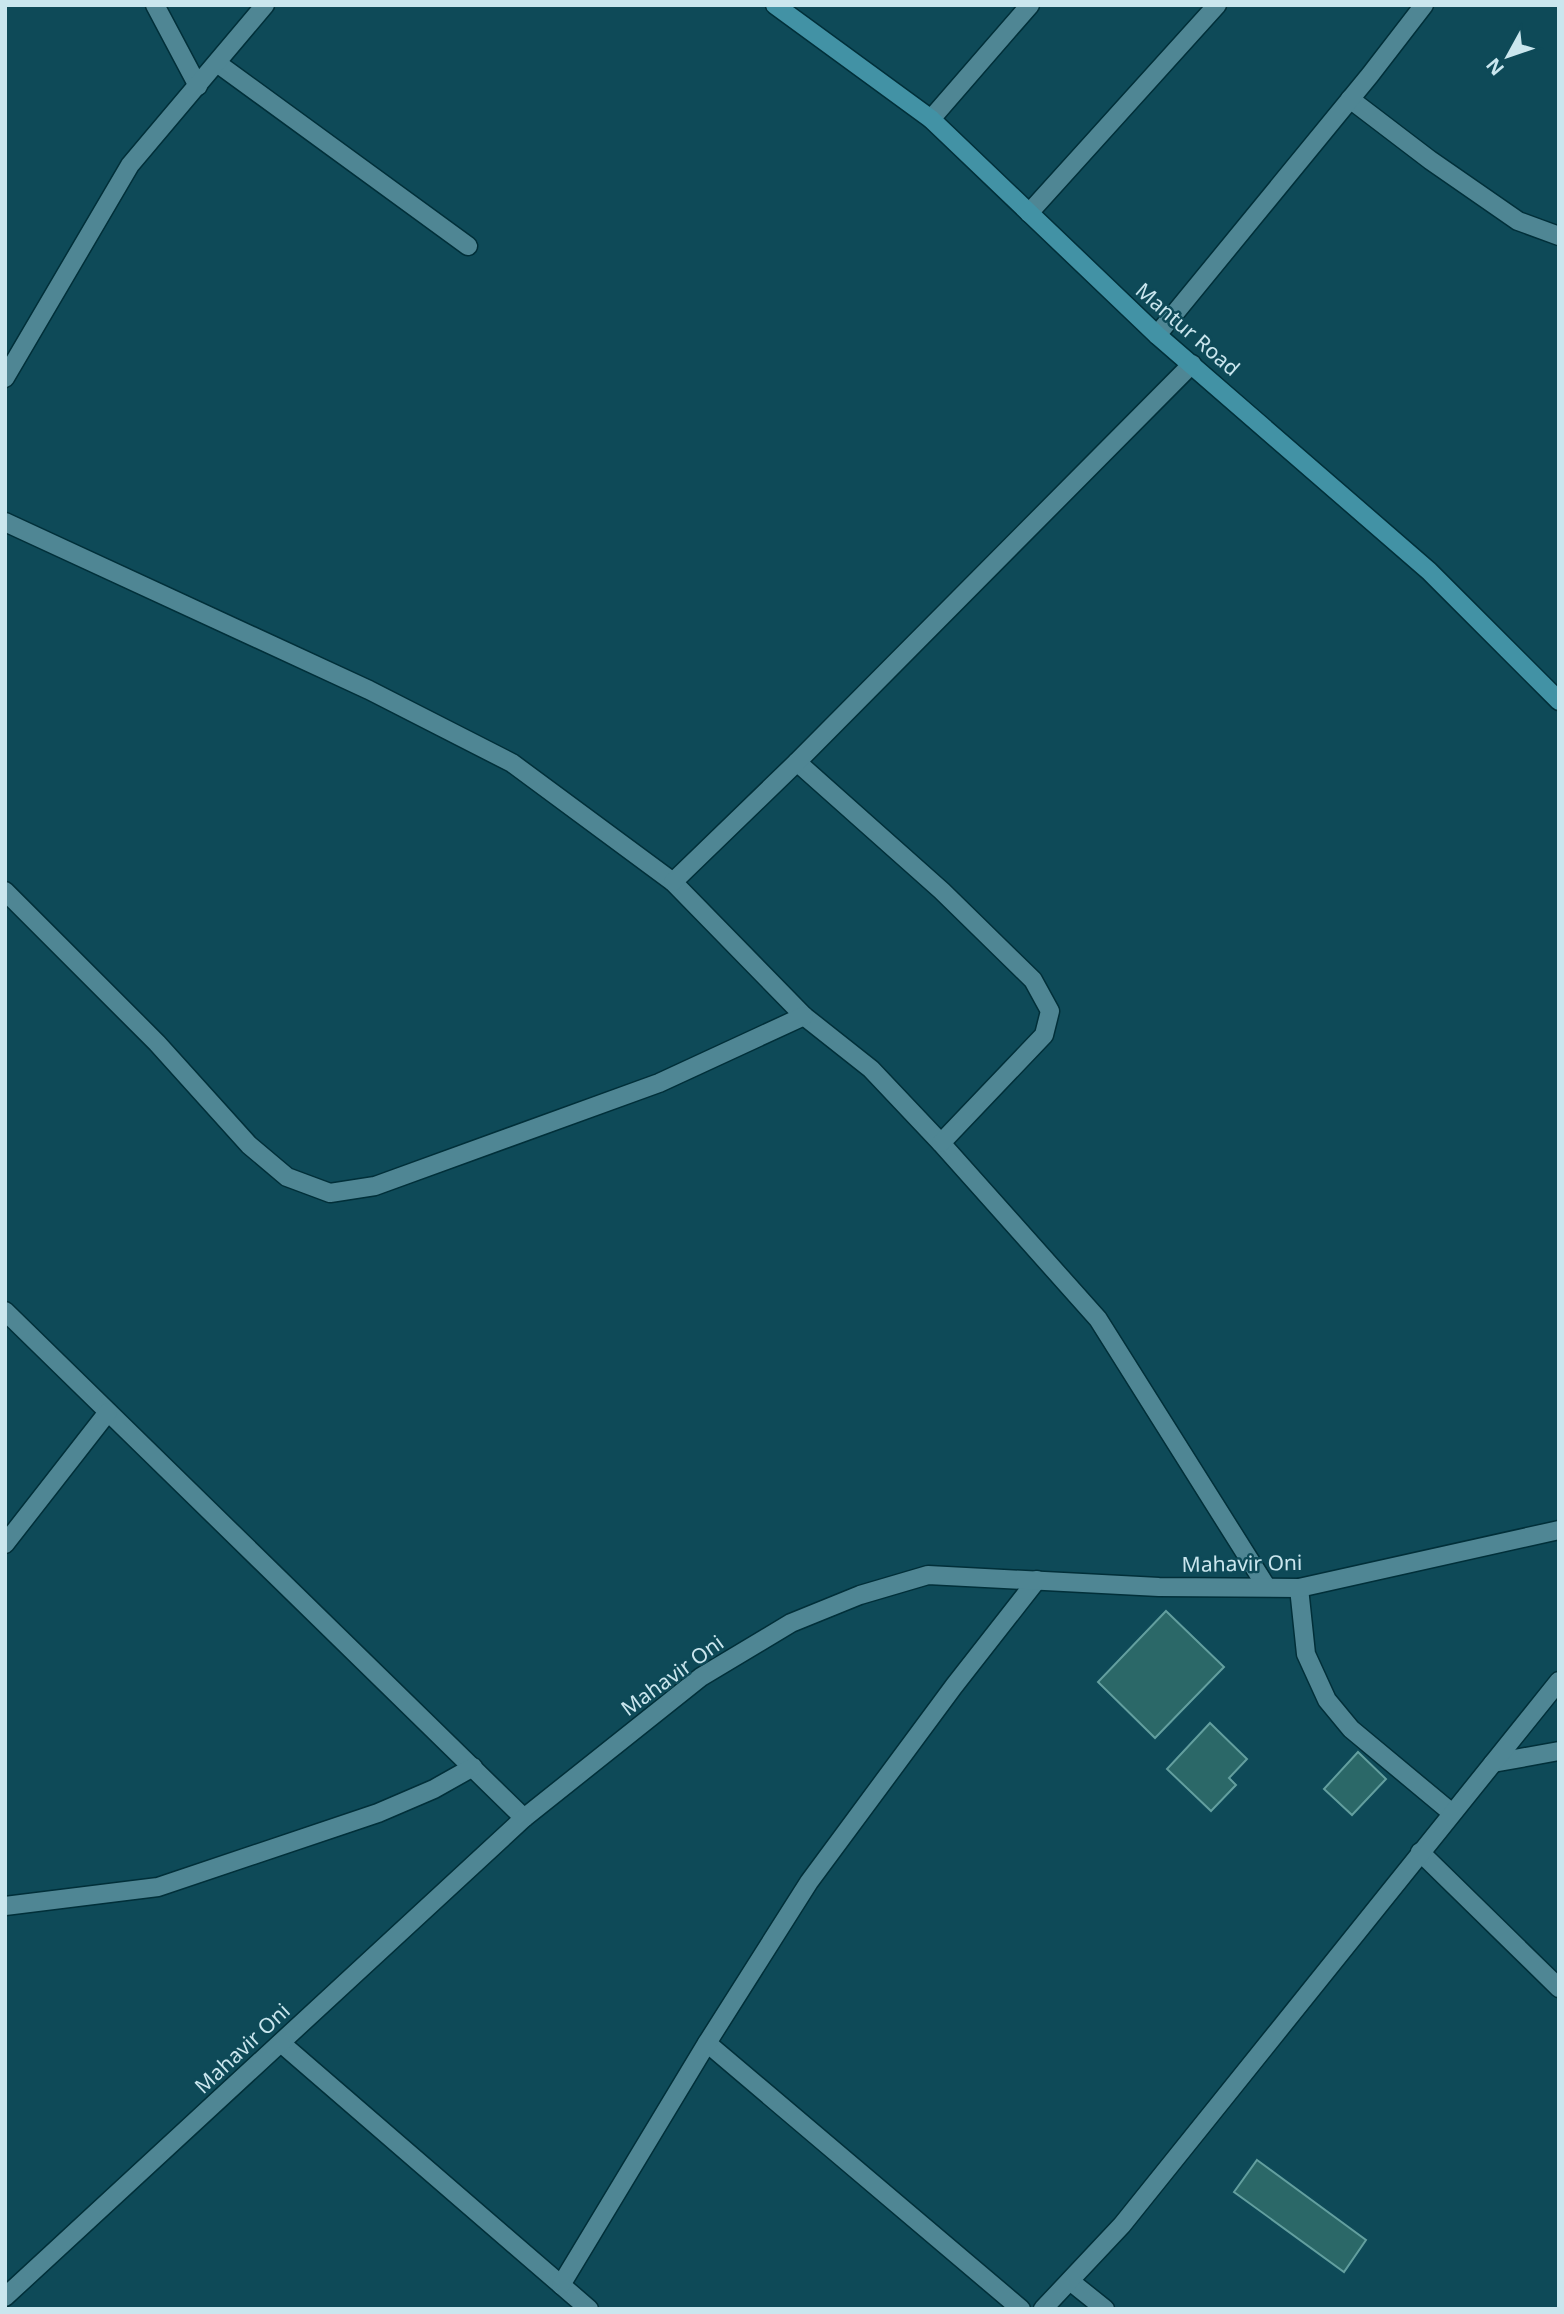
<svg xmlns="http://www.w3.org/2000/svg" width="1564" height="2314" font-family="'Noto Sans',sans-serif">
<rect width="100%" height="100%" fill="#0e4a58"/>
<!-- building -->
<g fill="#2b6868" stroke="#639f9f" stroke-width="2">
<polygon points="1166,1611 1224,1667 1155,1738 1098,1682"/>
<polygon points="1210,1723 1247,1759 1229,1778 1236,1785 1211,1811 1167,1769"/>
<polygon points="1358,1752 1386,1779 1352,1815 1324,1789"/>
<polygon points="1257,2160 1366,2240 1344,2272 1234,2192"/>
</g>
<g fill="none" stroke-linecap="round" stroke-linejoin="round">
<!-- minor casing -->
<g stroke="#012f39" stroke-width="21">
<g id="minor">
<polyline points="155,5 198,86"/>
<polyline points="217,63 468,246"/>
<polyline points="1350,99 1430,160 1518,221 1559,236"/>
<polyline points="931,119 1030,5"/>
<polyline points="1029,213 1217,5"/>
<polyline points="1157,335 1370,75 1424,5"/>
<polyline points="5,378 130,165 265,5"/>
<polyline points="5,522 369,690 512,763 673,882 804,1016 871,1069 941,1143 1098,1319 1266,1586"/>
<polyline points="797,762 942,891 1033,980 1050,1011 1044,1035 941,1143"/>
<polyline points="673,882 797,762 1192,364"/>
<polyline points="5,891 157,1043 249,1145 287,1177 330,1193 375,1186 659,1083 804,1016"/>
<polyline points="5,1311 524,1818"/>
<polyline points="5,1544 108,1412"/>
<polyline points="1299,1588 1306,1654 1327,1700 1351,1729 1452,1813"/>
<polyline points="1493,1763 1559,1751"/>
<polyline points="1420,1852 1559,1988"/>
<polyline points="5,1906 158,1887 378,1813 434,1789 473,1767"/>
<polyline points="281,2043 589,2309"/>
<polyline points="707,2043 1021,2309"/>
<polyline points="1070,2281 1105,2309"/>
<polyline points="561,2285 707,2043 809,1882 954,1686 1037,1580"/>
</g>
</g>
<!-- tertiary casing -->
<g stroke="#012f39" stroke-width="21">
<g id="tertiary">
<polyline points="5,2297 524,1818 701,1677 791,1623 860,1595 928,1575 1159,1587 1299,1588 1559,1530"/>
<polyline points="1043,2309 1122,2225 1559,1681"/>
</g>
</g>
<!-- secondary casing -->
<g stroke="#012f39" stroke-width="21">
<polyline id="secondary" points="775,5 931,119 1157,335 1429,571 1559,701"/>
</g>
<!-- minor -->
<use href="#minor" stroke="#4f8694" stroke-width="18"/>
<!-- tertiary -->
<use href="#tertiary" stroke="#4f8694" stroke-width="18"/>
<!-- secondary -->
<use href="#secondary" stroke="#4292a5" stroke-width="18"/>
</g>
<g text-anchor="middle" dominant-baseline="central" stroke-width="5" stroke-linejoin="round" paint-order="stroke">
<!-- street labels -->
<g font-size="21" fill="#cae6ee" stroke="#0e4a58">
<text transform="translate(1188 329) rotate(41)">Mantur Road</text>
<text transform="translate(1242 1563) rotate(-1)">Mahavir Oni</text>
<text transform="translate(672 1675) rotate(-36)">Mahavir Oni</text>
<text transform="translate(242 2048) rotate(-43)">Mahavir Oni</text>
</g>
</g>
<!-- border -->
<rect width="1564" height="2314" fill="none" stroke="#cae6ee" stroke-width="14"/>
<!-- north arrow -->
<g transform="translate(1508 56) rotate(230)" stroke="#0e4a58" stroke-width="5" paint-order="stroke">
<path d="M0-5L12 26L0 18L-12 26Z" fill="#cae6ee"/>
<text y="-10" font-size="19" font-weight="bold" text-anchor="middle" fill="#cae6ee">N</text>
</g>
</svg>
